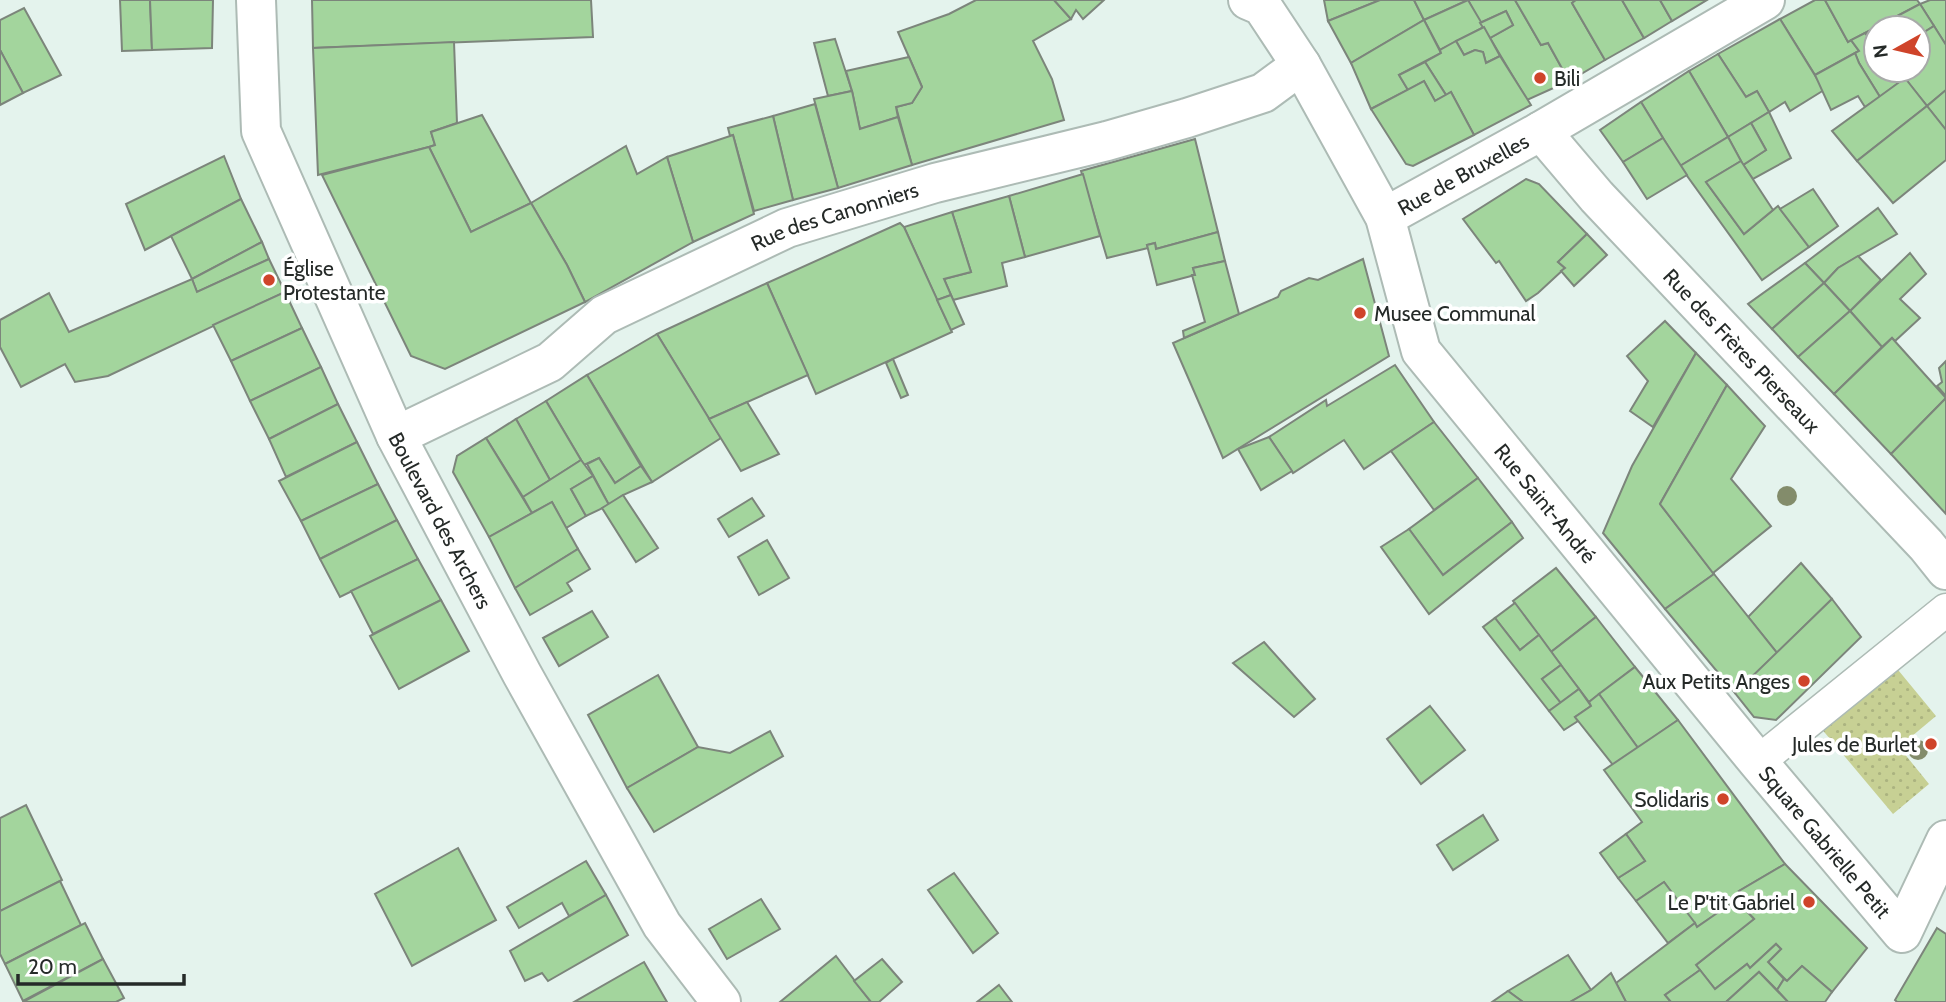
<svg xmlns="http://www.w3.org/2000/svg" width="1946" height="1002" font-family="Cabin,sans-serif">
<defs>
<pattern id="grass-dots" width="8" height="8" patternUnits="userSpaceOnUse" patternTransform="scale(1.75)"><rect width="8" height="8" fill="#c7d094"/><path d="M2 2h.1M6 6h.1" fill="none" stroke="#abb380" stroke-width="1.8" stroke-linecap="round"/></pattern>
</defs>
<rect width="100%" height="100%" fill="#e4f3ed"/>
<!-- grass -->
<polygon fill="url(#grass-dots)" points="1894,665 1936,716 1899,747 1929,784 1893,814 1820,727"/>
<!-- building -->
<g fill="#a3d59d" stroke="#7c857b" stroke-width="2">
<polygon points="120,0 150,0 152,50 122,51"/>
<polygon points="150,0 213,0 212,48 152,50"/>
<polygon points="312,0 591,0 593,37 313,48"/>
<polygon points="976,0 1054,0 1071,19 1033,41 1052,79 1064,120 912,165 896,107 912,103 922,87 898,32 949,14"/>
<polygon points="1054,0 1104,0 1083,19 1076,10 1071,19"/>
<polygon points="1324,0 1380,0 1328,21"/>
<polygon points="1380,0 1414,0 1424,20 1351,63 1328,21"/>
<polygon points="1414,0 1468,0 1424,20"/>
<polygon points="1468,0 1515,0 1541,45 1548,43 1569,81 1527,100 1490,38 1513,25 1506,11 1480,23"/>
<polygon points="1468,0 1484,27 1440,50 1424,20"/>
<polygon points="1515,0 1576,0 1572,3 1605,60 1569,81 1548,43 1541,45"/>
<polygon points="1576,0 1622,0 1644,38 1605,60 1572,3"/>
<polygon points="1622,0 1660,0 1672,21 1644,38"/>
<polygon points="1660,0 1707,0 1672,21"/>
<polygon points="1815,0 1825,0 1848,42 1851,40 1859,51 1815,75 1780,19"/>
<polygon points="1825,0 1917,0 1920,4 1848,42"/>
<polygon points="1930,0 1946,0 1946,45 1920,4"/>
<polygon points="1920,4 1934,26 1918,36 1918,28 1876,28 1876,46 1865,33"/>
<polygon points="24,8 61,75 23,93 0,50 0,20"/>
<polygon points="1506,11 1513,25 1490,38 1480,23"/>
<polygon points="1780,19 1824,90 1790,111 1785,102 1769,112 1757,91 1746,97 1718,54"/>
<polygon points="1424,20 1441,53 1399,75 1408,90 1371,109 1351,63"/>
<polygon points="1934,26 1946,45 1946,90 1927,106 1898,70 1918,70 1918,36"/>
<polygon points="1484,27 1500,56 1486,63 1483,52 1475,50 1464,55 1456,41"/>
<polygon points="1865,33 1876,46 1876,70 1898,70 1905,78 1880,97 1859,63 1855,53 1859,51 1851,40"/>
<polygon points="835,39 852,91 828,96 814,43"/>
<polygon points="1456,41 1464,55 1475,50 1483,52 1486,63 1500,56 1531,105 1474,135 1451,92 1446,95 1425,62 1441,53 1440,50"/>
<polygon points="454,42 457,123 431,132 435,145 429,147 318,175 313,48"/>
<polygon points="0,50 23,93 0,105"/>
<polygon points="1855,53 1859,63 1880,97 1865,107 1858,96 1831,110 1815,75"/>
<polygon points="1718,54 1746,97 1757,91 1769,112 1728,137 1689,71"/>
<polygon points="909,57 922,87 912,103 896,107 898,117 860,129 852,91 846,71"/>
<polygon points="1425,62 1446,95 1435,101 1424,81 1408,90 1399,75"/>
<polygon points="1689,71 1728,137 1680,166 1641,102"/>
<polygon points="1905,78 1927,106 1857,161 1832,131"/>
<polygon points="1424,81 1435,101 1451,92 1474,135 1413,166 1406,164 1371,109"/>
<polygon points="1946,90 1946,130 1927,106"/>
<polygon points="852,91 860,129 898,117 912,165 838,188 814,99"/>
<polygon points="1641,102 1663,138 1623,162 1600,130"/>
<polygon points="815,104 838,188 793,200 773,116"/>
<polygon points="1927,106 1946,130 1946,160 1893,203 1857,161"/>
<polygon points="1769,112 1791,158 1753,179 1743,165 1766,150 1751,123"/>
<polygon points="482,115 531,203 471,232 429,147 435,145 431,132"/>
<polygon points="773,116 793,200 754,211 733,135 730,136 728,128"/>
<polygon points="1751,123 1766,150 1743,165 1728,137"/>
<polygon points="733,135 754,214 693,242 667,157"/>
<polygon points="1728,137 1741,161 1706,182 1744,234 1778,206 1809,247 1762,280 1680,166"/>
<polygon points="1663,138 1687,175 1647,199 1623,162"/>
<polygon points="1195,139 1218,232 1156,249 1155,243 1147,245 1148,248 1107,258 1081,171"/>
<polygon points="626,146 637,174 667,157 693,242 585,302 567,265 531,203"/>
<polygon points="429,147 471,232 531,203 567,265 585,302 445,369 411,356 322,175"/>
<polygon points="224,156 241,199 145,250 126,204"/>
<polygon points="1741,161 1773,210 1744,234 1706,182"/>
<polygon points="1083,174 1100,236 1025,257 1009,196"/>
<polygon points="1526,179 1539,184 1587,234 1558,262 1565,268 1538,293 1526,301 1499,261 1496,263 1463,219"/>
<polygon points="1813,189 1838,226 1809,247 1780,209"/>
<polygon points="1009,196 1025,257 1002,263 1007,286 953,300 944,279 971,272 952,212"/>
<polygon points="241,199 262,242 192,279 171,236"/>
<polygon points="1878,208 1897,234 1838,268 1824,283 1805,263"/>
<polygon points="952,212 971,272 944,279 951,295 937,300 904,227"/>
<polygon points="900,223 904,227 952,332 816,394 767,283"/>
<polygon points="1218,232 1225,261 1193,268 1195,275 1157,285 1147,245 1155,243 1156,249"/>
<polygon points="1587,234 1607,255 1574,286 1561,271 1565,268 1558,262"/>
<polygon points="262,242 269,259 197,292 192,279"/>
<polygon points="1910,253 1926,274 1900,299 1920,318 1895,341 1892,338 1882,347 1850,311"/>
<polygon points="1858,256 1881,280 1850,311 1824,283 1838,268"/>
<polygon points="269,259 285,292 108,376 75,382 65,364 21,387 0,347 0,320 49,293 69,332 192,279 197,292"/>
<polygon points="1363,259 1389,356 1223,458 1173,343 1278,297 1281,291 1309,278 1318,280"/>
<polygon points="1225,261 1239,314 1184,338 1183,331 1205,322 1192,275 1195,275 1193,268"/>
<polygon points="1805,263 1824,283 1772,329 1748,304"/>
<polygon points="767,283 808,375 709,419 657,334"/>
<polygon points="1824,283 1850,311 1798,357 1772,329"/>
<polygon points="285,292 302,328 231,361 213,325"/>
<polygon points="951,295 964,324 951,330 937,300"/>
<polygon points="1850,311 1882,347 1834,394 1798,357"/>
<polygon points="1665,321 1696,353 1653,427 1630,411 1648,381 1627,356"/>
<polygon points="302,328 321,367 250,401 231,361"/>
<polygon points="657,334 721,438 652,482 587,375"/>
<polygon points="1892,338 1946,398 1891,454 1834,394"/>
<polygon points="1696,353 1727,385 1660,504 1714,574 1665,609 1603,533 1632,466"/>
<polygon points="893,359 908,395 901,398 886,363"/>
<polygon points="1946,361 1946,396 1937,386 1942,382 1939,368"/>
<polygon points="1395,365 1434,422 1364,469 1344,440 1293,473 1269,437 1326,400 1327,406"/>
<polygon points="321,367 338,404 269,439 250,401"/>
<polygon points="587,375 641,466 615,483 599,458 584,465 546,401"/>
<polygon points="1727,385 1765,426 1731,479 1771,526 1713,573 1660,504"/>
<polygon points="1946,398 1946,514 1891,454"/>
<polygon points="546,401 581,460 550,480 516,419"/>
<polygon points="747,402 779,454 741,471 709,419"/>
<polygon points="338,404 357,442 286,477 269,439"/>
<polygon points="516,419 550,480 523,497 486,438"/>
<polygon points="1434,422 1478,478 1434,510 1391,451"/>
<polygon points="1269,437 1292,471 1261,490 1238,449"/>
<polygon points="486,438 532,513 489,537 453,472 457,456"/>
<polygon points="357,442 378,484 301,521 279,481"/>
<polygon points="599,458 615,483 641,466 652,482 623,495 609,505 587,464"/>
<polygon points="581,460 593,476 571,489 586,516 566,528 552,502 532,513 523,497"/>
<polygon points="593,476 609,505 586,516 571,489"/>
<polygon points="1478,478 1512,522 1443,575 1409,529"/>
<polygon points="378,484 397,520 320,559 301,521"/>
<polygon points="623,495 658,548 636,562 602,508"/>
<polygon points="752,498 764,516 729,537 718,519"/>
<polygon points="552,502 578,549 515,588 489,537"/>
<polygon points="397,520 418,559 340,597 320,559"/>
<polygon points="1512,522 1523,538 1429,614 1381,547 1409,529 1443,575"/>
<polygon points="767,540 789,578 759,595 738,557"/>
<polygon points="578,549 590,569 567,583 572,591 530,615 515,588"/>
<polygon points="418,559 441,600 373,634 351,591"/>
<polygon points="1801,563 1832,599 1777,653 1748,617"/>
<polygon points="1556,568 1596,617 1551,652 1513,601"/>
<polygon points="1714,574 1777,653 1735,693 1665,609"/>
<polygon points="1832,599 1861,637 1776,720 1754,717 1735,693"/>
<polygon points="441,600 469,651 399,689 370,636"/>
<polygon points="1515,603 1539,635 1520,650 1495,618"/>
<polygon points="592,611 608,637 559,666 543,638"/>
<polygon points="1596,617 1635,667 1589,702 1551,652"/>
<polygon points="1495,618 1520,650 1539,635 1561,665 1542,679 1561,703 1549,711 1483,627"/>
<polygon points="1264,642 1315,699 1294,717 1233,663"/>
<polygon points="1561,665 1579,689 1561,703 1542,679"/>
<polygon points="1635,667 1678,720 1638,748 1599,694"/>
<polygon points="658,675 698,747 627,788 588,715"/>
<polygon points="1579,689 1591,706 1575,717 1578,721 1564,730 1549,711"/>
<polygon points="1599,694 1638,748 1613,765 1575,717 1591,706 1589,702"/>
<polygon points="1430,706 1465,750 1421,784 1387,739"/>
<polygon points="1678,720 1785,864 1739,891 1743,896 1697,927 1664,882 1636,901 1618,878 1645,861 1626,834 1642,822 1604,770"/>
<polygon points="770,731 783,756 654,832 627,788 698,747 730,753"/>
<polygon points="26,805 62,880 0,911 0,818"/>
<polygon points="1483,815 1498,840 1453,870 1437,845"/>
<polygon points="1626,834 1645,861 1618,878 1600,853"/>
<polygon points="458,848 496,920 412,966 375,894"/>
<polygon points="586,861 606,895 569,916 562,903 519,928 507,907"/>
<polygon points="1785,864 1867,948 1832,992 1802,966 1787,981 1768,962 1781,949 1776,944 1750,968 1747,964 1715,989 1696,965 1754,919 1736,900 1743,896 1739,891"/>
<polygon points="954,873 998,933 973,953 928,890"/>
<polygon points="60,881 81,925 5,964 0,954 0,911"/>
<polygon points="1664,882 1695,923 1668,943 1636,901"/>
<polygon points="606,895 628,935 548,981 542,973 525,981 510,951"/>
<polygon points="761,899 780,929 727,959 709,929"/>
<polygon points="1736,900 1754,919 1696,965 1700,970 1665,995 1671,1002 1626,1002 1616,983 1695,923 1697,927"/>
<polygon points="85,923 103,959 23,1001 5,964"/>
<polygon points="1937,928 1946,934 1946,1002 1897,1002 1895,1000"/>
<polygon points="1776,944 1781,949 1768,962 1784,979 1777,990 1759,972 1726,1002 1671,1002 1665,995 1700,970 1715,989 1747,964 1750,968"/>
<polygon points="1568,955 1591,990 1570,1002 1523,1002 1508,991"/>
<polygon points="836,956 871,1002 780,1002"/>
<polygon points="103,959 124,998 116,1002 23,1002"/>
<polygon points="882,959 902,982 879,1002 871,1002 854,981"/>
<polygon points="644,962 667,1002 574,1002"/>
<polygon points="1802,966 1832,992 1825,1002 1788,1002 1777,990 1784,979 1787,981"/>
<polygon points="1759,972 1788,1002 1726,1002"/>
<polygon points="1611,973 1626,1002 1570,1002 1591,990"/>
<polygon points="999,985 1012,1002 977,1002"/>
<polygon points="1508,991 1523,1002 1492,1002"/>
</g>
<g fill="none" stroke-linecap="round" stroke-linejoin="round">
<!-- service casing -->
<g stroke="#adbbb5" stroke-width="35">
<polyline id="service" points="1758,762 1946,610"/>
</g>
<!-- pedestrian casing -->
<g stroke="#adbbb5" stroke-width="42">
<polyline id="pedestrian" points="1541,131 1765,0"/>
</g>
<!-- minor casing -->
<g stroke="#adbbb5" stroke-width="42">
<g id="minor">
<path id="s1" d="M1248,0L1262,6L1301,65L1385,217L1421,351L1758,762L1902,933L1946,840"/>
<path id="s2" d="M1385,217L1541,131L1597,197L1926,545L1946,570"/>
<path id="s3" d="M396,436L550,362L604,315L787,228L935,183L1107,141L1187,118L1263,93L1301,65"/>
</g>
</g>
<!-- secondary casing -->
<g stroke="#adbbb5" stroke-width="42">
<g id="secondary">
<path id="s4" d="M256,0L261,131L396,436L522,674L662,925L721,1002"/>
</g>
</g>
<!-- service -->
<use href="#service" stroke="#fff" stroke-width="32"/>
<!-- pedestrian -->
<use href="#pedestrian" stroke="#fff" stroke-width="38"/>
<!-- minor -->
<use href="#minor" stroke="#fff" stroke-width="38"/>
<!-- secondary -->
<use href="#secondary" stroke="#fff" stroke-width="38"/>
</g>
<!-- trees -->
<g fill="#838c6b">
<circle cx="1787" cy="496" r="10"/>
<circle cx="1918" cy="750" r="10"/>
</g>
<!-- markers -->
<g fill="#cf442a" stroke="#fff" stroke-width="2.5">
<circle cx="1540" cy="78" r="7"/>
<circle cx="269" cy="280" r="7"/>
<circle cx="1360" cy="313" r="7"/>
<circle cx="1804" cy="681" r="7"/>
<circle cx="1931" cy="744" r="7"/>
<circle cx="1723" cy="799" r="7"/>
<circle cx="1809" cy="902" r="7"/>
</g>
<g text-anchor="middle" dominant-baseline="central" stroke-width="7" stroke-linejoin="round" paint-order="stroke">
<!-- poi labels -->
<g font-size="21" fill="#252a28" stroke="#fff" text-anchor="end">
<text x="1554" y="78" text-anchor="start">Bili</text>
<text x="283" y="268" text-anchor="start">Église<tspan x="283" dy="24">Protestante</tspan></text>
<text x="1374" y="313" text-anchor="start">Musee Communal</text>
<text x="1790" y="681">Aux Petits Anges</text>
<text x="1917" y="744">Jules de Burlet</text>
<text x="1709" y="799">Solidaris</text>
<text x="1795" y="902">Le P'tit Gabriel</text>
</g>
<!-- street labels -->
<g font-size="21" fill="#252a28" stroke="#fff">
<text stroke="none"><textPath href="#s2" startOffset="89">Rue de Bruxelles</textPath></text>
<text stroke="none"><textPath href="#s3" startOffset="494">Rue des Canonniers</textPath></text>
<text stroke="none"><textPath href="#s2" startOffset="476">Rue des Frères Pierseaux</textPath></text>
<text stroke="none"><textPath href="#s1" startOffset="595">Rue Saint-André</textPath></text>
<text stroke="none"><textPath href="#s4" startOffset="560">Boulevard des Archers</textPath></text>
<text stroke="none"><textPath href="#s1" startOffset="1034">Square Gabrielle Petit</textPath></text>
</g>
</g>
<!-- north arrow -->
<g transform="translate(1897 49) rotate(262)"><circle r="33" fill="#ffffff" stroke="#a8aaa9" stroke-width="2"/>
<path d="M0-5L12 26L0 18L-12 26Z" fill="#cf442a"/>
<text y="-10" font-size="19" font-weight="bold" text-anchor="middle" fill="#252a28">N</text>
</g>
<!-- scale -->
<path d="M18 974v10h166v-10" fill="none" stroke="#252a28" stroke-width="3.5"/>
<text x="28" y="974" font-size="21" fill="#252a28" stroke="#ffffff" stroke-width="5" paint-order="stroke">20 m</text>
</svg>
